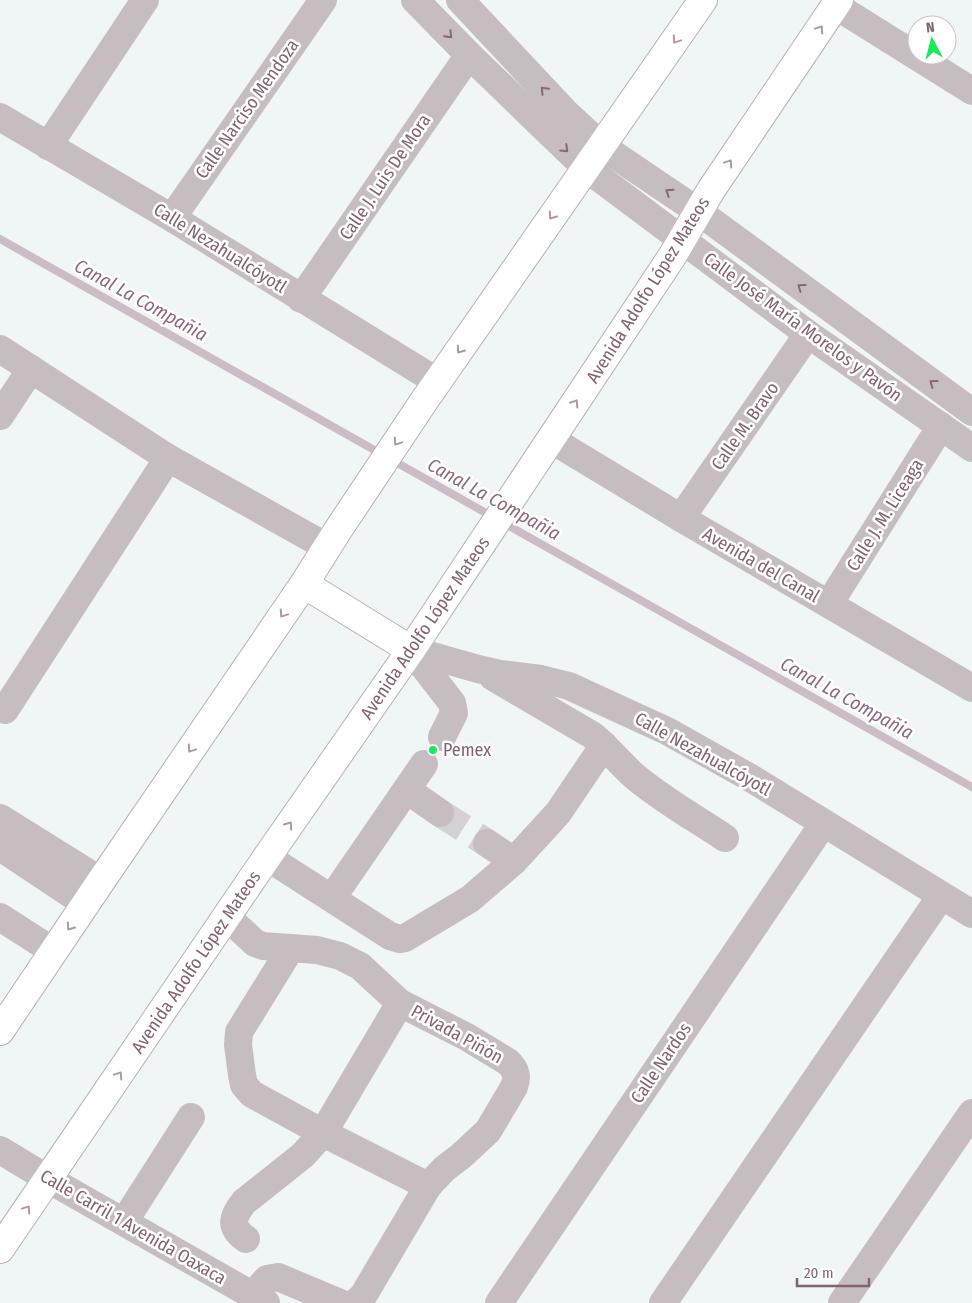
<svg xmlns="http://www.w3.org/2000/svg" width="972" height="1303" font-family="'Fira Sans Condensed',sans-serif">
<rect width="100%" height="100%" fill="#f0f5f5"/>
<g fill="none" stroke-linecap="round" stroke-linejoin="round">
<!-- stream -->
<polyline stroke="#ccbcc7" stroke-width="8" points="0,239 972,787"/>
<!-- minor-tunnel -->
<polyline stroke="#d5d0d4" stroke-width="28" stroke-dasharray="28 14" stroke-linecap="butt" points="440,813 487,843"/>
<!-- major casing -->
<g stroke="#bab0b5" stroke-width="30">
<g id="major">
<polyline points="304,584 411,650"/>
<polyline points="0,1031 101,881 304,584 338,530 424,401 703,0"/>
<polyline points="0,1249 267,857 411,650 673,255 711,190 839,0"/>
</g>
</g>
<!-- minor -->
<g stroke="#c6bdc1" stroke-width="28">
<polyline points="415,0 469,55 586,168 808,334 972,448"/>
<polyline points="460,0 566,113 603,147 699,212 972,412"/>
<polyline points="836,6 972,91"/>
<polyline points="0,117 172,218 438,382"/>
<polyline points="48,146 145,0"/>
<polyline points="172,218 323,0"/>
<polyline points="301,299 469,55"/>
<polyline points="0,349 168,458 327,547"/>
<polyline points="0,416 31,369"/>
<polyline points="552,440 681,518 972,688"/>
<polyline points="681,518 808,334"/>
<polyline points="829,604 941,426"/>
<polyline points="411,650 478,669 500,674 541,679 569,686 667,731 749,777 972,914"/>
<polyline points="411,650 452,703 454,713 442,737"/>
<path d="M493,677L592,735C607,747 619,762 633,775C661,799 695,818 725,838"/>
<polyline points="5,710 168,458"/>
<polyline points="407,790 440,813"/>
<polyline points="0,818 101,881"/>
<polyline points="487,843 514,861"/>
<polyline points="0,847 86,904"/>
<polyline points="267,857 390,936 400,939 405,938 470,899 514,861 558,813 604,745"/>
<polyline points="332,898 424,764"/>
<polyline points="0,917 53,951"/>
<path d="M227,917L255,943L263,946L317,950L340,956L360,966L400,1003L467,1037L508,1062C516,1070 518,1076 514,1087L488,1131L461,1156L444,1169L428,1186L363,1296L355,1303"/>
<polyline points="291,948 239,1032 238,1045 242,1075 244,1085 252,1094 323,1133 428,1186"/>
<polyline points="0,1150 48,1179 266,1303"/>
<polyline points="124,1222 191,1117"/>
<path d="M246,1239C229,1227 232,1217 244,1202L303,1155L323,1133L400,1003"/>
<polyline points="252,1296 267,1279 278,1277 340,1303"/>
<polyline points="499,1303 823,824"/>
<polyline points="663,1303 941,896"/>
<polyline points="842,1303 972,1113"/>
</g>
<!-- major -->
<use href="#major" stroke="#fff" stroke-width="28"/>
</g>
<!-- one-way arrows -->
<defs><path id="oneway-chevron" d="M-2-3.5L2.5 0L-2 3.5" fill="none" stroke-width="1.6" stroke-linecap="round" stroke-linejoin="round" transform="scale(1.25)"/></defs>
<g stroke="#ae99a3">
<use href="#oneway-chevron" transform="translate(820 29) rotate(-56)"/>
<use href="#oneway-chevron" transform="translate(676 40) rotate(124)"/>
<use href="#oneway-chevron" transform="translate(729 163) rotate(-56)"/>
<use href="#oneway-chevron" transform="translate(552 216) rotate(125)"/>
<use href="#oneway-chevron" transform="translate(460 350) rotate(125)"/>
<use href="#oneway-chevron" transform="translate(575 403) rotate(-57)"/>
<use href="#oneway-chevron" transform="translate(397 442) rotate(124)"/>
<use href="#oneway-chevron" transform="translate(283 614) rotate(124)"/>
<use href="#oneway-chevron" transform="translate(191 749) rotate(124)"/>
<use href="#oneway-chevron" transform="translate(289 825) rotate(-55)"/>
<use href="#oneway-chevron" transform="translate(70 927) rotate(125)"/>
<use href="#oneway-chevron" transform="translate(119 1075) rotate(-56)"/>
<use href="#oneway-chevron" transform="translate(27 1209) rotate(-56)"/>
</g>
<g stroke="#866776">
<use href="#oneway-chevron" transform="translate(449 35) rotate(46)"/>
<use href="#oneway-chevron" transform="translate(544 90) rotate(-133)"/>
<use href="#oneway-chevron" transform="translate(565 149) rotate(44)"/>
<use href="#oneway-chevron" transform="translate(669 192) rotate(-146)"/>
<use href="#oneway-chevron" transform="translate(801 287) rotate(-144)"/>
<use href="#oneway-chevron" transform="translate(933 383) rotate(-144)"/>
</g>
<!-- markers -->
<circle fill="#1aeb58" stroke="#fff" stroke-width="2" cx="433" cy="750" r="5"/>
<g text-anchor="middle" dominant-baseline="central" stroke-width="5" stroke-linejoin="round" paint-order="stroke">
<!-- street labels -->
<g font-size="18" fill="#836272" stroke="#fff">
<text transform="translate(247 109) rotate(-55)">Calle Narciso Mendoza</text>
<text transform="translate(385 177) rotate(-56)">Calle J. Luis De Mora</text>
<text transform="translate(220 248) rotate(32)">Calle Nezahualcóyotl</text>
<text transform="translate(648 290) rotate(-58)">Avenida Adolfo López Mateos</text>
<text transform="translate(803 327) rotate(36)">Calle José María Morelos y Pavón</text>
<text transform="translate(745 426) rotate(-55)">Calle M. Bravo</text>
<text transform="translate(885 515) rotate(-58)">Calle J. M. Liceaga</text>
<text transform="translate(761 565) rotate(30)">Avenida del Canal</text>
<text transform="translate(425 628) rotate(-56)">Avenida Adolfo López Mateos</text>
<text transform="translate(703 754) rotate(29)">Calle Nezahualcóyotl</text>
<text transform="translate(196 962) rotate(-56)">Avenida Adolfo López Mateos</text>
<text transform="translate(457 1034) rotate(29)">Privada Piñón</text>
<text transform="translate(661 1063) rotate(-56)">Calle Nardos</text>
<text transform="translate(133 1227) rotate(30)">Calle Carril 1 Avenida Oaxaca</text>
</g>
<!-- poi labels -->
<g font-size="18" fill="#836272" stroke="#fff" text-anchor="start">
<text x="443" y="750">Pemex</text>
</g>
<!-- water labels -->
<g font-size="19" font-style="italic" fill="#8e6782" stroke="#fff">
<text transform="translate(141 300) rotate(29)">Canal La Compañia</text>
<text transform="translate(494 499) rotate(29)">Canal La Compañia</text>
<text transform="translate(847 698) rotate(29)">Canal La Compañia</text>
</g>
</g>
<!-- north arrow -->
<g transform="translate(932 40) rotate(353)"><circle r="24" fill="#ffffff" stroke="#cdc0c7"/>
<path d="M0-4L9 19L0 12L-9 19Z" fill="#1aeb58"/>
<text y="-8" font-size="14" font-weight="bold" text-anchor="middle" fill="#836272">N</text>
</g>
<!-- scale -->
<path d="M797 1278v8h72v-8" fill="none" stroke="#836272" stroke-width="2.5"/>
<text x="804" y="1278" font-size="15" fill="#836272" stroke="#ffffff" stroke-width="4" paint-order="stroke">20 m</text>
</svg>
